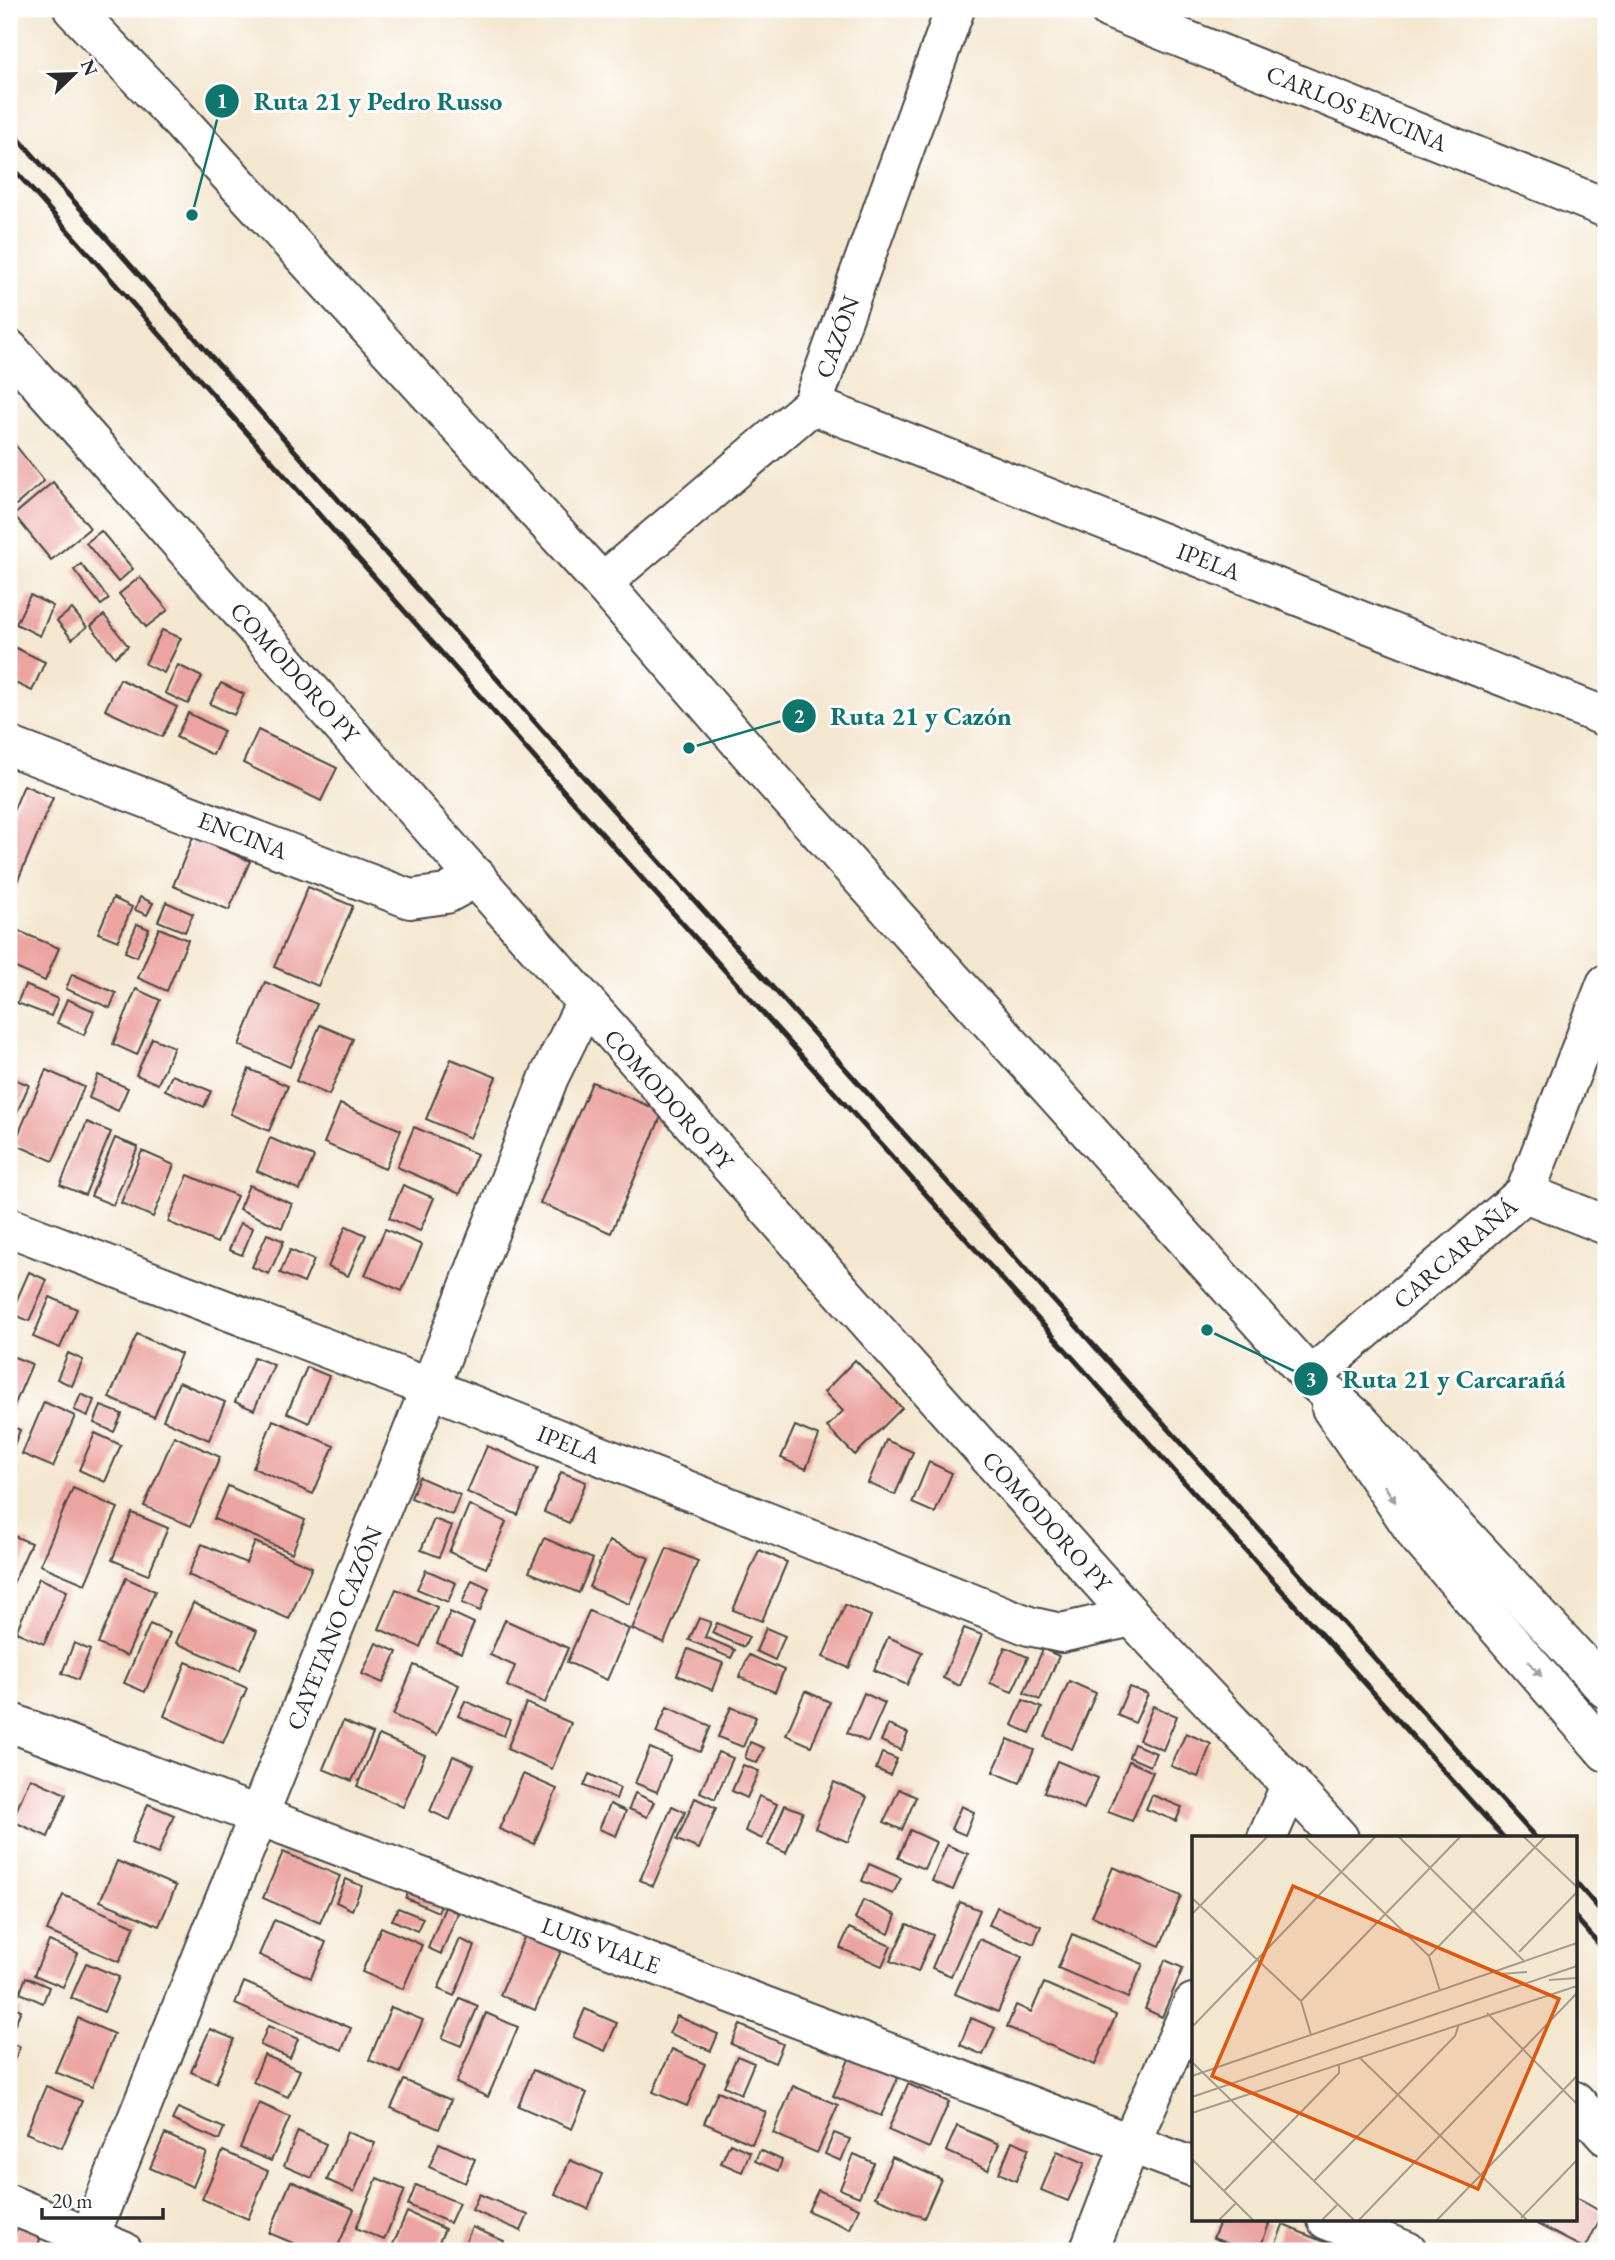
<svg xmlns="http://www.w3.org/2000/svg" width="1615" height="2260" font-family="'EB Garamond',serif">
<rect width="100%" height="100%" fill="#fff"/>
<filter id="ink" filterUnits="userSpaceOnUse"><feTurbulence type="fractalNoise" baseFrequency=".0143" numOctaves="2"/><feDisplacementMap in="SourceGraphic" scale="14" xChannelSelector="R" yChannelSelector="G"/><feConvolveMatrix kernelMatrix="1 2 1 2 8 2 1 2 1" color-interpolation-filters="sRGB"/></filter>
<filter id="wash" filterUnits="userSpaceOnUse"><feTurbulence type="fractalNoise" baseFrequency=".00686" numOctaves="4" result="noise"/><feDisplacementMap in="SourceGraphic" scale="28" xChannelSelector="R" yChannelSelector="G"/><feGaussianBlur stdDeviation="1.57" result="paint"/><feColorMatrix in="noise" values="0 0 0 0 0 0 0 0 0 0 0 0 0 0 0 0 0 1.4 0 .05"/><feComposite in="paint" operator="in"/></filter>
<g filter="url(#wash)">
<rect width="100%" height="100%" fill="#f4e7d0"/>
<g id="blocks">
<!-- building -->
<g fill="#eba4a0">
<polygon points="9,437 44,481 9,511"/>
<polygon points="53,482 90,528 51,560 14,515"/>
<polygon points="101,531 133,569 118,582 86,543"/>
<polygon points="81,564 109,599 101,605 74,570"/>
<polygon points="140,577 168,610 146,627 119,594"/>
<polygon points="30,595 53,606 40,636 16,624"/>
<polygon points="72,609 87,627 72,639 57,621"/>
<polygon points="104,615 128,646 115,657 91,626"/>
<polygon points="162,630 181,638 164,673 145,664"/>
<polygon points="14,647 45,662 32,691 9,680 9,658"/>
<polygon points="178,665 202,677 188,704 165,693"/>
<polygon points="120,679 177,707 162,737 105,710"/>
<polygon points="221,683 244,694 234,715 210,704"/>
<polygon points="188,713 224,731 213,755 176,737"/>
<polygon points="258,730 337,768 321,801 243,763"/>
<polygon points="24,785 53,798 9,901 9,821"/>
<polygon points="193,837 250,861 229,910 173,886"/>
<polygon points="308,887 353,906 318,986 274,967"/>
<polygon points="140,897 153,903 147,915 135,910"/>
<polygon points="113,898 132,907 118,941 98,933"/>
<polygon points="166,902 193,914 185,932 158,921"/>
<polygon points="137,924 149,929 137,957 125,952"/>
<polygon points="9,927 59,948 45,981 9,965"/>
<polygon points="159,928 188,940 167,991 138,978"/>
<polygon points="72,974 116,993 110,1008 66,989"/>
<polygon points="265,982 317,1004 290,1067 239,1045"/>
<polygon points="25,985 58,999 51,1016 17,1003"/>
<polygon points="136,989 160,1000 137,1055 113,1044"/>
<polygon points="67,999 94,1011 84,1035 57,1023"/>
<polygon points="320,1025 353,1039 329,1095 296,1081"/>
<polygon points="152,1038 174,1047 158,1084 136,1075"/>
<polygon points="451,1059 496,1077 470,1138 426,1119"/>
<polygon points="249,1069 288,1086 269,1131 230,1114"/>
<polygon points="46,1070 84,1087 53,1161 14,1144"/>
<polygon points="98,1075 128,1088 118,1111 89,1098"/>
<polygon points="172,1075 211,1091 204,1107 165,1090"/>
<polygon points="9,1077 29,1085 9,1131"/>
<polygon points="592,1082 663,1112 611,1233 540,1203"/>
<polygon points="340,1104 401,1130 385,1169 324,1143"/>
<polygon points="87,1122 111,1132 85,1195 60,1185"/>
<polygon points="414,1127 477,1154 460,1194 397,1167"/>
<polygon points="115,1138 138,1147 113,1205 91,1196"/>
<polygon points="270,1138 314,1157 300,1190 257,1171"/>
<polygon points="142,1151 174,1165 153,1217 121,1203"/>
<polygon points="188,1175 237,1196 217,1243 168,1222"/>
<polygon points="249,1185 292,1204 282,1228 239,1209"/>
<polygon points="403,1185 434,1198 420,1231 389,1218"/>
<polygon points="240,1223 253,1228 242,1255 229,1250"/>
<polygon points="346,1226 366,1235 348,1276 328,1267"/>
<polygon points="385,1229 422,1245 402,1291 365,1275"/>
<polygon points="267,1234 284,1241 269,1274 252,1267"/>
<polygon points="290,1250 314,1260 304,1283 280,1273"/>
<polygon points="29,1272 47,1280 29,1321 11,1313"/>
<polygon points="50,1297 77,1309 60,1348 33,1337"/>
<polygon points="137,1334 181,1354 154,1417 109,1398"/>
<polygon points="68,1353 83,1360 72,1386 57,1379"/>
<polygon points="9,1355 32,1364 9,1418"/>
<polygon points="254,1357 274,1365 254,1410 235,1402"/>
<polygon points="855,1360 902,1408 855,1455 827,1427 843,1411 824,1392"/>
<polygon points="307,1367 329,1376 309,1423 287,1413"/>
<polygon points="179,1382 225,1402 209,1440 163,1420"/>
<polygon points="81,1394 94,1400 88,1416 74,1410"/>
<polygon points="44,1402 75,1416 53,1467 22,1454"/>
<polygon points="101,1406 122,1414 114,1432 94,1423"/>
<polygon points="273,1420 334,1446 313,1494 253,1468"/>
<polygon points="9,1425 20,1430 9,1458"/>
<polygon points="795,1426 819,1436 806,1469 781,1458"/>
<polygon points="95,1433 121,1445 105,1482 79,1470"/>
<polygon points="174,1436 220,1457 191,1526 144,1506"/>
<polygon points="886,1440 913,1452 895,1495 868,1483"/>
<polygon points="487,1446 538,1468 518,1515 467,1492"/>
<polygon points="929,1462 952,1473 935,1513 912,1503"/>
<polygon points="561,1472 586,1482 569,1523 544,1512"/>
<polygon points="419,1477 460,1495 452,1515 411,1498"/>
<polygon points="228,1486 305,1520 292,1553 214,1519"/>
<polygon points="73,1488 118,1508 85,1584 40,1565"/>
<polygon points="469,1505 506,1522 486,1568 449,1552"/>
<polygon points="132,1513 168,1528 148,1575 112,1560"/>
<polygon points="434,1519 452,1526 439,1557 421,1550"/>
<polygon points="9,1534 31,1543 12,1586 9,1584"/>
<polygon points="544,1538 593,1559 579,1593 529,1572"/>
<polygon points="609,1541 649,1558 629,1604 589,1587"/>
<polygon points="255,1542 312,1567 289,1619 188,1575 202,1544 246,1563"/>
<polygon points="667,1548 698,1561 664,1643 632,1629"/>
<polygon points="759,1550 787,1562 762,1621 733,1610"/>
<polygon points="426,1570 456,1583 448,1602 417,1589"/>
<polygon points="39,1578 67,1591 44,1644 16,1632"/>
<polygon points="126,1578 155,1591 127,1656 98,1644"/>
<polygon points="472,1580 489,1588 480,1611 462,1603"/>
<polygon points="396,1589 437,1607 420,1647 379,1629"/>
<polygon points="193,1603 257,1631 240,1670 176,1643"/>
<polygon points="845,1605 871,1616 849,1668 823,1657"/>
<polygon points="589,1611 629,1629 607,1680 567,1662"/>
<polygon points="450,1612 474,1623 461,1653 437,1643"/>
<polygon points="699,1618 711,1622 705,1637 735,1650 731,1658 689,1640"/>
<polygon points="505,1620 568,1648 545,1703 507,1686 515,1666 490,1655"/>
<polygon points="717,1623 749,1637 744,1647 712,1633"/>
<polygon points="150,1624 170,1633 145,1692 124,1683"/>
<polygon points="766,1628 785,1636 775,1660 756,1651"/>
<polygon points="964,1628 982,1635 960,1686 943,1678"/>
<polygon points="888,1637 922,1652 907,1685 874,1670"/>
<polygon points="74,1643 90,1650 78,1680 62,1673"/>
<polygon points="376,1643 397,1652 383,1683 362,1674"/>
<polygon points="1005,1647 1028,1657 1012,1692 990,1683"/>
<polygon points="688,1649 723,1663 712,1690 677,1675"/>
<polygon points="1043,1649 1059,1656 1040,1700 1024,1693"/>
<polygon points="749,1655 784,1670 775,1692 739,1677"/>
<polygon points="186,1662 247,1688 223,1743 164,1716"/>
<polygon points="414,1665 459,1685 437,1735 393,1715"/>
<polygon points="1069,1681 1096,1693 1072,1749 1045,1737"/>
<polygon points="1129,1687 1148,1694 1135,1723 1117,1715"/>
<polygon points="805,1691 830,1702 811,1746 786,1735"/>
<polygon points="864,1693 885,1703 868,1742 847,1733"/>
<polygon points="1023,1700 1042,1708 1030,1733 1012,1725"/>
<polygon points="465,1701 510,1720 504,1736 458,1716"/>
<polygon points="526,1703 571,1723 552,1769 507,1749"/>
<polygon points="1153,1706 1177,1716 1163,1750 1139,1740"/>
<polygon points="667,1707 711,1726 700,1752 656,1733"/>
<polygon points="731,1707 756,1717 743,1747 718,1737"/>
<polygon points="343,1721 373,1734 352,1781 323,1769"/>
<polygon points="888,1725 908,1733 901,1750 881,1741"/>
<polygon points="1186,1733 1211,1744 1198,1777 1171,1766"/>
<polygon points="379,1735 425,1755 403,1807 357,1786"/>
<polygon points="1008,1739 1034,1750 1020,1783 993,1772"/>
<polygon points="750,1742 764,1748 757,1763 745,1758"/>
<polygon points="1134,1744 1156,1753 1150,1766 1129,1757"/>
<polygon points="650,1748 671,1757 657,1792 635,1783"/>
<polygon points="718,1752 733,1758 715,1799 700,1792"/>
<polygon points="882,1753 897,1759 890,1775 876,1769"/>
<polygon points="453,1756 474,1765 450,1820 430,1811"/>
<polygon points="1057,1761 1098,1778 1084,1809 1044,1792"/>
<polygon points="1129,1761 1153,1772 1132,1821 1108,1812"/>
<polygon points="743,1765 759,1771 747,1798 732,1791"/>
<polygon points="523,1774 557,1789 534,1844 499,1829"/>
<polygon points="589,1774 620,1788 616,1799 584,1786"/>
<polygon points="30,1778 66,1794 48,1837 12,1821"/>
<polygon points="834,1782 867,1797 848,1842 815,1828"/>
<polygon points="899,1789 916,1797 902,1830 884,1822"/>
<polygon points="635,1793 654,1802 647,1817 629,1809"/>
<polygon points="1152,1795 1182,1807 1176,1821 1146,1809"/>
<polygon points="759,1796 777,1804 762,1839 745,1831"/>
<polygon points="695,1798 716,1808 699,1849 677,1840"/>
<polygon points="148,1804 174,1815 158,1854 131,1843"/>
<polygon points="610,1804 626,1811 616,1836 599,1829"/>
<polygon points="785,1805 803,1812 786,1853 768,1845"/>
<polygon points="672,1806 685,1812 653,1886 640,1880"/>
<polygon points="961,1806 974,1812 965,1835 951,1829"/>
<polygon points="910,1830 936,1842 924,1869 898,1858"/>
<polygon points="947,1845 968,1854 953,1890 932,1881"/>
<polygon points="283,1852 340,1876 320,1923 263,1898"/>
<polygon points="117,1861 176,1886 159,1926 100,1901"/>
<polygon points="869,1864 901,1878 893,1894 862,1881"/>
<polygon points="1113,1867 1181,1896 1160,1946 1092,1916"/>
<polygon points="346,1879 362,1886 352,1910 336,1902"/>
<polygon points="411,1886 443,1899 438,1912 406,1898"/>
<polygon points="63,1895 135,1926 119,1962 47,1931"/>
<polygon points="863,1900 896,1915 889,1934 855,1919"/>
<polygon points="960,1902 980,1910 951,1976 932,1968"/>
<polygon points="445,1907 458,1913 441,1954 428,1948"/>
<polygon points="997,1907 1041,1926 1034,1944 989,1925"/>
<polygon points="398,1908 423,1918 417,1931 392,1920"/>
<polygon points="274,1920 326,1942 311,1978 259,1955"/>
<polygon points="907,1924 933,1935 918,1972 890,1961"/>
<polygon points="381,1927 422,1945 403,1989 362,1972"/>
<polygon points="849,1928 891,1946 882,1966 840,1948"/>
<polygon points="1072,1934 1143,1964 1128,1998 1058,1968"/>
<polygon points="525,1935 561,1951 535,2010 500,1995"/>
<polygon points="460,1939 475,1946 454,1996 438,1989"/>
<polygon points="979,1939 1022,1957 998,2012 955,1994"/>
<polygon points="49,1941 78,1953 63,1987 34,1975"/>
<polygon points="1165,1960 1183,1968 1162,2017 1145,2009"/>
<polygon points="86,1963 119,1977 104,2012 71,1998"/>
<polygon points="26,1977 49,1987 43,2003 20,1993"/>
<polygon points="244,1982 351,2028 342,2050 235,2004"/>
<polygon points="1044,1983 1116,2015 1095,2065 1007,2027 1016,2005 1031,2012"/>
<polygon points="460,1998 478,2006 461,2046 442,2038"/>
<polygon points="9,2005 21,2010 12,2031 9,2029"/>
<polygon points="391,2007 423,2020 400,2073 369,2060"/>
<polygon points="585,2009 617,2023 605,2051 573,2037"/>
<polygon points="486,2013 518,2027 488,2097 456,2083"/>
<polygon points="677,2016 718,2034 711,2051 669,2033"/>
<polygon points="78,2018 114,2034 92,2087 55,2072"/>
<polygon points="971,2018 995,2028 983,2055 960,2045"/>
<polygon points="740,2025 783,2044 775,2063 731,2044"/>
<polygon points="268,2026 298,2039 290,2058 260,2045"/>
<polygon points="210,2029 234,2039 216,2083 191,2072"/>
<polygon points="9,2043 20,2047 13,2063 9,2061"/>
<polygon points="672,2049 705,2064 687,2106 653,2092"/>
<polygon points="853,2050 901,2071 881,2116 833,2096"/>
<polygon points="264,2055 300,2070 288,2097 253,2082"/>
<polygon points="737,2056 754,2063 741,2094 724,2086"/>
<polygon points="533,2070 587,2093 572,2129 518,2106"/>
<polygon points="404,2080 451,2100 439,2129 391,2108"/>
<polygon points="908,2084 949,2102 929,2148 888,2130"/>
<polygon points="46,2086 82,2101 62,2148 26,2133"/>
<polygon points="793,2086 838,2105 817,2153 773,2133"/>
<polygon points="718,2091 766,2112 752,2144 704,2123"/>
<polygon points="259,2103 290,2117 271,2161 240,2148"/>
<polygon points="178,2108 224,2128 219,2140 172,2120"/>
<polygon points="957,2126 999,2144 988,2170 946,2151"/>
<polygon points="298,2131 326,2144 312,2178 284,2166"/>
<polygon points="347,2132 375,2143 354,2192 327,2180"/>
<polygon points="834,2133 850,2139 841,2161 825,2154"/>
<polygon points="165,2134 207,2153 193,2187 150,2168"/>
<polygon points="1012,2141 1029,2148 1016,2181 999,2173"/>
<polygon points="439,2143 475,2159 465,2183 429,2167"/>
<polygon points="730,2143 750,2152 742,2172 721,2163"/>
<polygon points="760,2150 782,2160 778,2171 755,2161"/>
<polygon points="223,2151 268,2171 248,2219 202,2199"/>
<polygon points="1057,2151 1085,2163 1068,2201 1041,2190"/>
<polygon points="854,2154 874,2163 859,2197 840,2189"/>
<polygon points="892,2157 941,2179 924,2218 875,2197"/>
<polygon points="570,2160 602,2174 588,2209 555,2194"/>
<polygon points="377,2178 405,2190 384,2240 356,2228"/>
<polygon points="291,2181 354,2209 336,2251 312,2251 269,2233"/>
<polygon points="416,2185 459,2203 450,2223 408,2205"/>
<polygon points="818,2190 859,2208 850,2229 808,2211"/>
<polygon points="479,2194 528,2215 521,2231 472,2210"/>
<polygon points="1575,2197 1603,2213 1585,2249 1537,2224 1539,2220 1575,2220"/>
<polygon points="407,2212 445,2229 435,2251 390,2251"/>
<polygon points="1221,2220 1258,2220 1269,2224 1259,2251 1247,2251 1213,2238"/>
<polygon points="19,2222 43,2233 35,2251 9,2251"/>
<polygon points="1283,2225 1334,2246 1332,2251 1273,2251"/>
<polygon points="472,2227 504,2241 500,2251 462,2251"/>
</g>
</g>
</g>
<g filter="url(#ink)">
<use href="#blocks" fill-opacity="0" stroke="#494744" stroke-width="2"/>
<g fill="none" stroke-linecap="round" stroke-linejoin="round">
<!-- street casing -->
<g stroke="#494744" stroke-width="42">
<g id="street">
<polyline points="1109,9 1606,208"/>
<polyline points="812,405 1606,717"/>
<polyline points="602,583 812,405 955,9"/>
<polyline points="9,746 410,899 446,894 477,877"/>
<polyline points="1525,1193 1606,1225"/>
<polyline points="9,1227 430,1388 1029,1626 1061,1633 1132,1617"/>
<polyline points="1310,1377 1525,1193 1606,984"/>
<polyline points="9,1722 1193,2167"/>
<polyline points="1267,1838 1291,1784"/>
<polyline points="9,2204 123,2251"/>
<polyline points="1327,2220 1407,2251"/>
<polyline points="84,2251 430,1388 549,1077 585,1004"/>
<polyline points="1089,2251 1131,2142 1193,2003"/>
</g>
</g>
<!-- secondary casing -->
<g stroke="#494744" stroke-width="42">
<g id="secondary">
<path d="M9,349C382,770 751,1193 1127,1611C1196,1688 1270,1761 1339,1838"/>
<polyline points="1331,1408 1418,1536 1606,1752"/>
<polyline points="1575,2101 1606,2136"/>
</g>
</g>
<!-- primary casing -->
<g stroke="#494744" stroke-width="42">
<polyline id="primary" points="73,9 170,110 602,583 772,779 1310,1377 1358,1420 1606,1689"/>
</g>
<!-- street -->
<use href="#street" stroke="#fff" stroke-width="38"/>
<!-- secondary -->
<use href="#secondary" stroke="#fff" stroke-width="38"/>
<!-- primary -->
<use href="#primary" stroke="#fff" stroke-width="38"/>
<!-- rail -->
<g stroke="#2b2b2b" stroke-width="5">
<polyline points="9,128 589,783 1536,1838"/>
<polyline points="9,164 569,797 1504,1838"/>
<polyline points="1575,1881 1606,1917"/>
<polyline points="1575,1917 1606,1952"/>
</g>
</g>
<!-- one-way arrows -->
<defs><path id="oneway-solid" d="M-6-.8H1V-3.2L6.5 0L1 3.2V.8H-6Z" transform="scale(1.75)"/></defs>
<g fill="#a0a0a0">
<use href="#oneway-solid" transform="translate(1390 1494) rotate(56)"/>
<use href="#oneway-solid" transform="translate(1535 1669) rotate(49)"/>
</g>
</g>
<g text-anchor="middle" dominant-baseline="central" stroke-width="6" stroke-linejoin="round" paint-order="stroke">
<!-- street labels -->
<g font-size="24" fill="#2b2b2b" stroke="#fff">
<text transform="translate(1357 108) rotate(22)">CARLOS ENCINA</text>
<text transform="translate(837 337) rotate(-70)">CAZÓN</text>
<text transform="translate(1209 561) rotate(21)">IPELA</text>
<text transform="translate(295 672) rotate(48)">COMODORO PY</text>
<text transform="translate(243 835) rotate(21)">ENCINA</text>
<text transform="translate(669 1099) rotate(48)">COMODORO PY</text>
<text transform="translate(1455 1253) rotate(-41)">CARCARAÑÁ</text>
<text transform="translate(569 1444) rotate(22)">IPELA</text>
<text transform="translate(1047 1521) rotate(48)">COMODORO PY</text>
<text transform="translate(334 1628) rotate(-68)">CAYETANO CAZÓN</text>
<text transform="translate(601 1945) rotate(20)">LUIS VIALE</text>
</g>
</g>
<!-- overview -->
<g transform="translate(1192 1836)">
<rect width="385" height="385" fill="#f4e7d0"/>
<path fill="none" stroke="#a49c8e" stroke-width="2" d="M113,1L237,120L248,155M207,1L332,125M332,1L385,51M0,62L109,165L119,199M0,78L75,1M327,116L385,56M237,120L353,1M309,138L335,136M357,144L385,142M109,165L268,1M295,177L385,268M0,191L183,1M168,222L335,384M0,226L162,384M0,240L385,107M0,261L385,130M0,277L385,150M0,323L61,384M122,345L263,200L267,188M32,355L147,237V228M329,382L385,324M27,384L44,367M130,384L145,369M167,384L385,157M245,384L385,240"/>
<path fill="#df570e" fill-opacity="0.15" stroke="#df570e" stroke-width="3.5" d="M101,50L367,163L286,353L20,240Z"/>
<rect width="385" height="385" fill="none" stroke="#2b2b2b" stroke-width="3.5"/>
</g>
<!-- callouts -->
<path fill="none" stroke="#0f766e" stroke-width="2.5" d="M192 215L222 101M689 748L799 716M1207 1330L1311 1379"/>
<g fill="#0f766e" stroke="#fff" stroke-width="2.5">
<circle cx="192" cy="215" r="7"/>
<circle cx="689" cy="748" r="7"/>
<circle cx="1207" cy="1330" r="7"/>
<circle cx="222" cy="101" r="18"/>
<circle cx="799" cy="716" r="18"/>
<circle cx="1311" cy="1379" r="18"/>
</g>
<g font-size="21" text-anchor="middle" font-weight="bold" fill="#fff">
<text x="222" y="108">1</text>
<text x="799" y="723">2</text>
<text x="1311" y="1386">3</text>
</g>
<g font-size="26" text-anchor="middle" font-weight="bold" fill="#0f766e" stroke="#fff" stroke-width="6" stroke-linejoin="round" paint-order="stroke">
<text x="378" y="110">Ruta 21 y Pedro Russo</text>
<text x="921" y="725">Ruta 21 y Cazón</text>
<text x="1454" y="1388">Ruta 21 y Carcarañá</text>
</g>
<!-- margin -->
<rect width="1615" height="2260" fill="none" stroke="#fff" stroke-width="35"/>
<!-- north arrow -->
<g transform="translate(74 74) rotate(67)" stroke="#ffffff" stroke-width="5" paint-order="stroke">
<path d="M0-5L12 26L0 18L-12 26Z" fill="#2b2b2b"/>
<text y="-10" font-size="19" font-weight="bold" text-anchor="middle" fill="#2b2b2b">N</text>
</g>
<!-- scale -->
<path d="M42 2208v10h121v-10" fill="none" stroke="#2b2b2b" stroke-width="3.5"/>
<text x="52" y="2208" font-size="21" fill="#2b2b2b" stroke="#ffffff" stroke-width="5" paint-order="stroke">20 m</text>
</svg>
